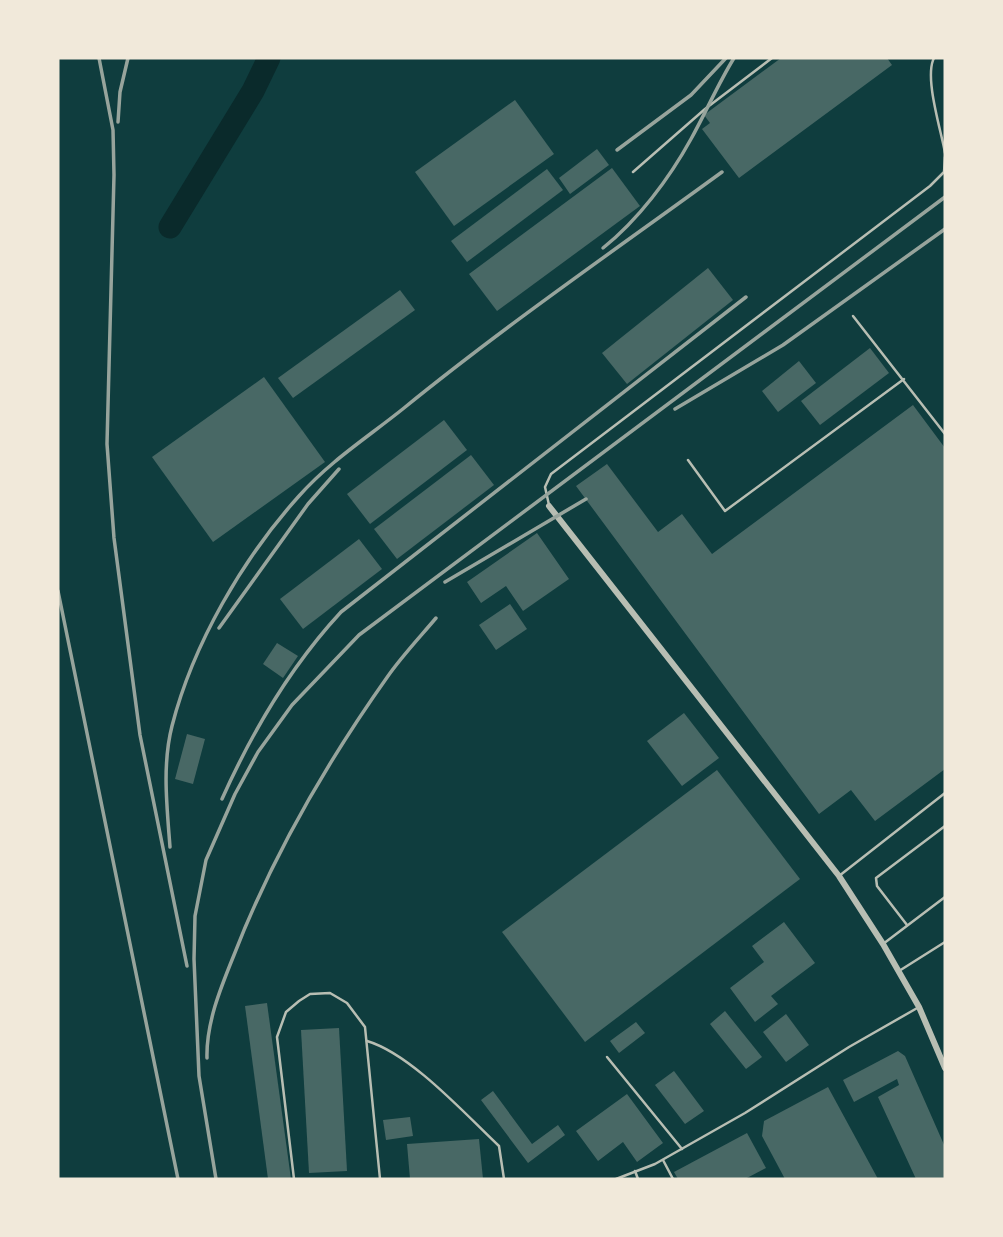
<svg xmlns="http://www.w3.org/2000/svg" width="1003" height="1237" font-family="'Noto Sans',sans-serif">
<rect width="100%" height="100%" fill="#0f3d3e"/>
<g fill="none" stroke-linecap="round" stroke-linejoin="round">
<!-- river -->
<polyline stroke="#0a2a2b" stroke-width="23" points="170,227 253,91 269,58"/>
</g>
<!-- building -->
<g fill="#486865">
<polygon points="781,58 887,58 892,65 739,178 702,129 710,123 704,115"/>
<polygon points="515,100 554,154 454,226 415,172"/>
<polygon points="597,149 609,165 570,194 559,178"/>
<polygon points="612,168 640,206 497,311 469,274"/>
<polygon points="547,169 563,190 467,262 451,241"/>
<polygon points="708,268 733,300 627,384 602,353"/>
<polygon points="400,290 415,310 293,398 278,378"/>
<polygon points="870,348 889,373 820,425 801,401"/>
<polygon points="799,361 816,383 778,412 762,391"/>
<polygon points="264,377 325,462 213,542 152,457"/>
<polygon points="913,405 945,448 945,769 875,821 851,790 819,814 576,486 607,464 658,532 682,514 712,554"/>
<polygon points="444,420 467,450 370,524 347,494"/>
<polygon points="471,455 494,485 397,559 374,529"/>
<polygon points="537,533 569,579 523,611 506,586 481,603 467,582"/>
<polygon points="359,539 382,569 303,629 280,599"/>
<polygon points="510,604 527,629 496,650 479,625"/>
<polygon points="277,643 298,656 283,678 263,664"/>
<polygon points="684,713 719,758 682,786 647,741"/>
<polygon points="187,734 205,739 193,784 175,779"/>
<polygon points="717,770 800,879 585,1042 502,932"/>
<polygon points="784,922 815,963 771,996 778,1004 755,1022 730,988 764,962 752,946"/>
<polygon points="267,1003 291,1179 268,1179 245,1006"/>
<polygon points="725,1011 762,1057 746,1069 710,1024"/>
<polygon points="786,1014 809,1045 786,1062 763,1032"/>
<polygon points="636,1022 645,1033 619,1053 610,1041"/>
<polygon points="339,1028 347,1171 309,1173 301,1030"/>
<polygon points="898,1051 905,1056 945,1147 945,1179 916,1179 878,1097 899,1085 897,1079 854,1102 843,1080"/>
<polygon points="674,1071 704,1111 685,1124 655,1085"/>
<polygon points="828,1087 878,1179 785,1179 762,1136 764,1121"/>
<polygon points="493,1091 532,1144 558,1125 565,1135 528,1163 481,1100"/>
<polygon points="627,1094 663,1143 637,1162 623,1142 598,1161 576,1131"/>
<polygon points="410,1117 413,1136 386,1140 383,1120"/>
<polygon points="747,1133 766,1168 745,1179 678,1179 674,1172"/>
<polygon points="479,1139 483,1179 410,1179 407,1144"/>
</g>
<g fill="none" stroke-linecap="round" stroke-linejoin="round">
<!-- service -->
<g stroke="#b8beb3" stroke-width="2.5">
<path d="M934,58C924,77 941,130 945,153"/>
<polyline points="633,172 705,109 772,58"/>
<polyline points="853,316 945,434"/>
<polyline points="688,460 725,511 904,379"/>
<polyline points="549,505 545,487 551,474 930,186 944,172 945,157"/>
<polyline points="839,876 945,793"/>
<polyline points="907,925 877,886 876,878 945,826"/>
<polyline points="883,944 945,897"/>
<polyline points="899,971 945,942"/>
<path d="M367,1041C411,1054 465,1114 499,1146L504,1179"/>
<polyline points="607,1057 682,1149"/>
<polyline points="663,1160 673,1179"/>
<polyline points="635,1171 638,1179"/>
<polyline points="294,1179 277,1037 286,1012 299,1001 310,994 330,993 347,1003 365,1027 380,1179"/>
<polyline points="616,1179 655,1164 745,1113 849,1047 919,1007"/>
</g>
<!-- minor -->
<polyline stroke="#b8beb3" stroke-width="6" points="549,506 839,876 883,944 919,1007 945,1068"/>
<!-- rail -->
<g stroke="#97a49c" stroke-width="3.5">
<polyline points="99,58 113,130 114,175 107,444 114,538 140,735 187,966"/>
<polyline points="118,122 120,92 128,58"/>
<polyline points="617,150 691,95 726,58"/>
<path d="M603,248C638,220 669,179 691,139C706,112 718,84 734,58"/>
<polyline points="675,409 783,345 945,229"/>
<polyline points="445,582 586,499"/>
<polyline points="58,591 178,1179"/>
<polyline points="219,628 308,504 339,469"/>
<path d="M222,799C252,732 291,666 341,612L746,297"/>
<path d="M170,847C167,807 162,765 172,726C193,644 243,558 299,496C330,461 368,437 404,408C506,325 615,250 722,172"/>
<path d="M207,1058C206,1023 221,987 234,955C272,857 327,762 388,676C402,656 420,637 436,618"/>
<polyline points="216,1179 199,1076 194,959 195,916 206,860 235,794 258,752 292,705 359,635 945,197"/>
</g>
</g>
<!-- border -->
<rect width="1003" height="1237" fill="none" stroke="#f1e9da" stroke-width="119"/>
</svg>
